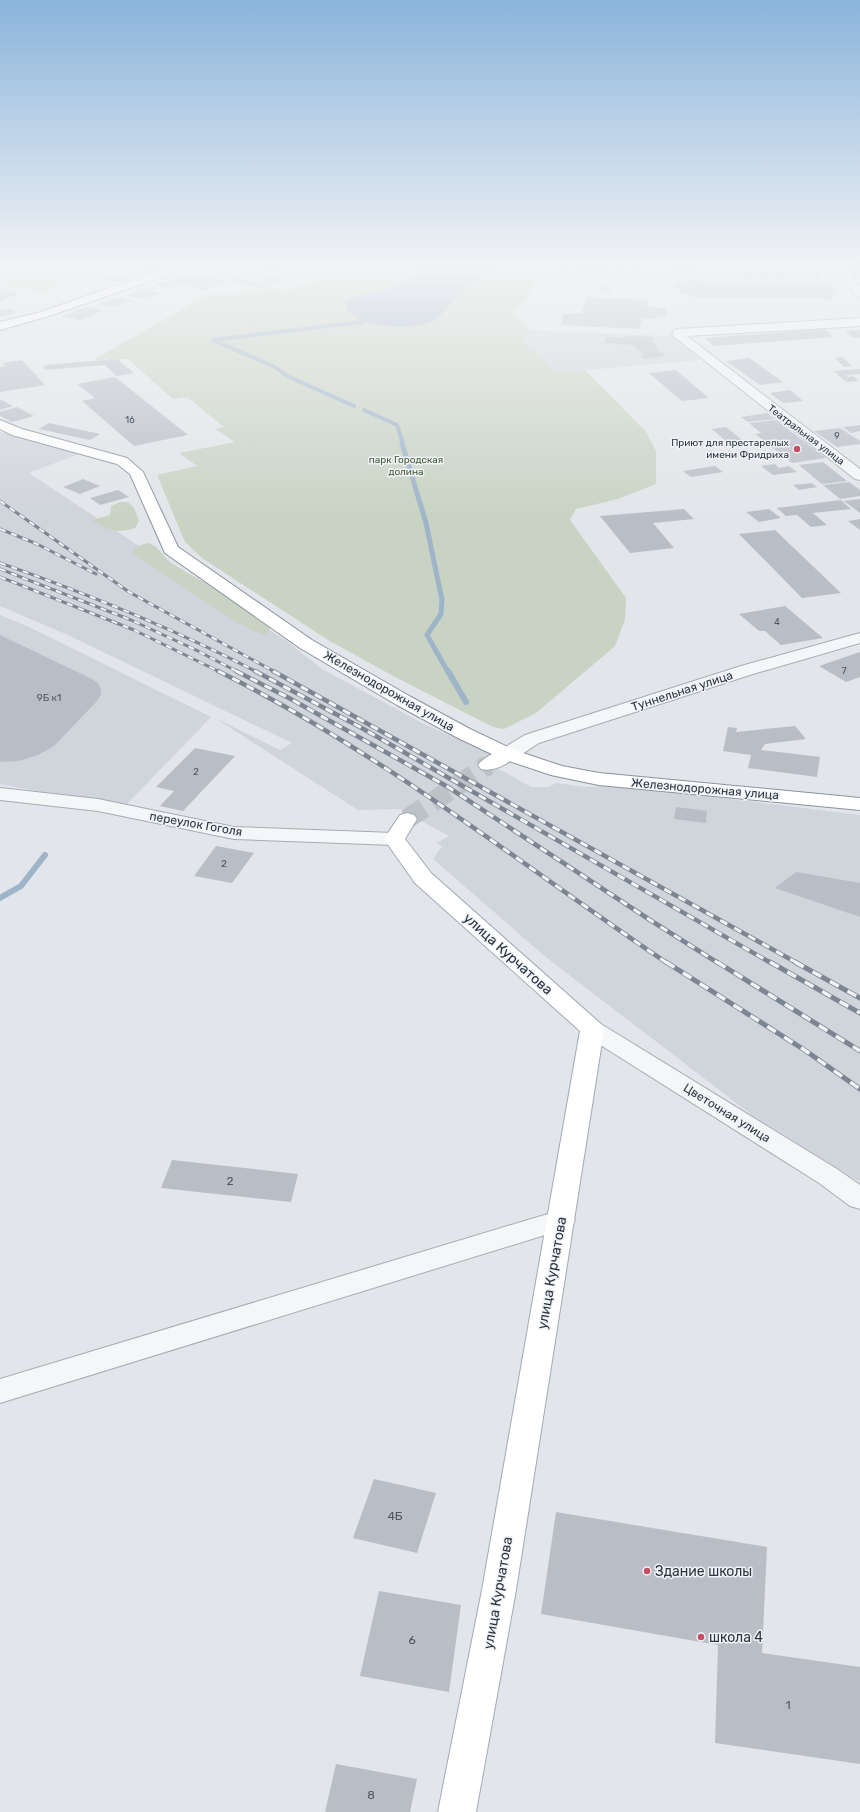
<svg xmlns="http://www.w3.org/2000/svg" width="860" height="1812" font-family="Rubik,sans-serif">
<rect width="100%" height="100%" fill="#e2e5e9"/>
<!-- built -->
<g fill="#d0d4db">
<polygon points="529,330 673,336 700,360 555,373 523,339"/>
<polygon points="0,432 84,452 29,473 130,540 285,640 322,669 422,723 489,753 490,764 531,787 549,787 556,783 585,787 621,786 860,815 860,1182 752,1115 547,958 433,859 442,846 437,843 449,836 400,809 358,810 215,718 280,750 292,743 70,636 0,606"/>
<polygon points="0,615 25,625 211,717 123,808 0,784"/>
</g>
<!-- green -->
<g fill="#c8d3c3">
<polygon points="360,266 549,266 539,275 565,280 536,280 527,297 513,313 529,330 523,340 555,373 585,370 646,432 656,451 656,484 618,499 576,509 570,520 626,598 625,619 615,646 536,713 504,729 493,727 397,678 328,640 202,558 185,542 157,475 197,466 179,453 235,442 215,429 224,427 187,397 173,399 128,359 93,360 200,299 206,299 203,298 208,295 234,295 273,288 282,291 323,281"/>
<polygon points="23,267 34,267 90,271 46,292 0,285 0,275"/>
<path d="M120,502H128L134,508L139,521L135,528C117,534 108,530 92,520L110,515L111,506Z"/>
<path d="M147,543C158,545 162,555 170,562C186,573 204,581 220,592C236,603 252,614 269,624L270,629L267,633L262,635L240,624L136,556L133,552L136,547Z"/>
</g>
<!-- water -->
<path fill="#9eb4c8" d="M426,266H499C484,277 469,287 455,299C445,308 445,315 431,322C413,330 345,329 345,301C374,291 404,290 426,266Z"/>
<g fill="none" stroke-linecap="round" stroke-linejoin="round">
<!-- stream-far2 -->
<g stroke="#9eb4c8" stroke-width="4">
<polyline points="354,406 287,376 275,367 213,340 362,322"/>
<polyline points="364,410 397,425 403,444"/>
</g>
<!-- stream-far1 -->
<polyline stroke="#9eb4c8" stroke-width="5" points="402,443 426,523 442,600 441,614 427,635 448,672"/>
<!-- stream -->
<g stroke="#9eb4c8" stroke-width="6">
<polyline points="448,671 466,702"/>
<polyline points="0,898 21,886 45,855"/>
</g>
</g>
<!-- building -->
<g fill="#b9bec6">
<polygon points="145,266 146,266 160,270 151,273 137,269"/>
<polygon points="265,266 300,274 262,288 227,281 234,278 260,284 267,281 240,275 252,271 279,277 284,274 258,269"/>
<polygon points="561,266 571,266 566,271 558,270"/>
<polygon points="576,266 586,266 580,273 571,272"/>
<polygon points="591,266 600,266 593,274 585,273"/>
<polygon points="605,266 613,266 606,275 598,275"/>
<polygon points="618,266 626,267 619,276 611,276"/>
<polygon points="659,266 664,266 734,274 733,276 674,271 658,268"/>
<polygon points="631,268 639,269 632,276 625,275"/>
<polygon points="848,268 860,268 860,276 855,276"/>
<polygon points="741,271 752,271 757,280 745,280"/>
<polygon points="755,271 767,271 773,280 761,280"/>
<polygon points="770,271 781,271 788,280 777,280"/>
<polygon points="817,271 823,280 812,280 806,272"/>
<polygon points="791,272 801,272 807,280 796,280"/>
<polygon points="113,273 130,277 116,282 99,278"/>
<polygon points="183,275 197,278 204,276 228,282 204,290 180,284 166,288 153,285"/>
<polygon points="713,276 738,278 737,280 712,278"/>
<polygon points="687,280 707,281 708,282 810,282 809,281 828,281 837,293 830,294 833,299 819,299 818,297 690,297 688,294 681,294 674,283 688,283"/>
<polygon points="601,286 610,287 609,293 600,292"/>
<polygon points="144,289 161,293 143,299 126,295"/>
<polygon points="0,290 1,290 20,293 0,302"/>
<polygon points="118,297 132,301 113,307 99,304"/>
<polygon points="587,297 648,300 647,306 667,309 665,317 656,316 658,319 642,318 639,329 561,325 563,314 582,313"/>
<polygon points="87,307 103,311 79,320 63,316"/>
<polygon points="5,308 17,312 0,317 0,310"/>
<polygon points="824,329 834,337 714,346 705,338"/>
<polygon points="860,330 860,338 853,338 845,331"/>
<polygon points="624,336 642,337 646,336 655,338 651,340 658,346 654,346 666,356 645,359 640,355 644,355 632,345 604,343 606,337 623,338"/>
<polygon points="843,357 852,366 844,367 835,358"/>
<polygon points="749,358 783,382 760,385 726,361"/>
<polygon points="117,359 134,373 117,376 105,365 45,370 44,365"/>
<polygon points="22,360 45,385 0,392 0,367 6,366 2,363"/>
<polygon points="860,369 860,374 846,375 848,377 853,376 859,381 846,382 834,371"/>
<polygon points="676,370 709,398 682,401 649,373"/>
<polygon points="115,377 188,435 134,446 82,401 95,398 77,384"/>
<polygon points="790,390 803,401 783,403 770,393"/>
<polygon points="0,399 13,406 0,410"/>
<polygon points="17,407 34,416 12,422 0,416 0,412"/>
<polygon points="767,413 775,419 748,422 741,417"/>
<polygon points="777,420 789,430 826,458 792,463 755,434 761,433 749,423"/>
<polygon points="49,423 100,434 90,440 39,429"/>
<polygon points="860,425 860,431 851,433 843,427"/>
<polygon points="726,427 742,440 727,442 712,429"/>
<polygon points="840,428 860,441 860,444 837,447 814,431"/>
<polygon points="823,462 847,481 822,484 799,465"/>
<polygon points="775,464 779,468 789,466 797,472 773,475 761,466"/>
<polygon points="715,466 723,472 691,477 683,471"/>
<polygon points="83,479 100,486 80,494 63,487"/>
<polygon points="849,482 860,490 860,496 840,499 823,485"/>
<polygon points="812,483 817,487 799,490 793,485"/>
<polygon points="118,490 129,497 100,505 90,498"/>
<polygon points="860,499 860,513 844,501"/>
<polygon points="841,500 851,509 813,513 827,525 811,527 797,515 786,516 777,508"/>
<polygon points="684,509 694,519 653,523 674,548 630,553 600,516"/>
<polygon points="769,509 781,518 759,522 746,512"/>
<polygon points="860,519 860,530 848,521"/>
<polygon points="775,530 841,593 802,598 739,534"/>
<polygon points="785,606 823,638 781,645 765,631 759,631 739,614"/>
<polygon points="0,635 92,679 98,683 101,689 101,694 98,700 54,746 38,755 19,761 0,762"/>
<polygon points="860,652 860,677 846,682 819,666"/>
<polygon points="795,726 806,739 765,744 761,750 820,757 817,777 748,768 751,755 723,751 728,727 737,728 736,732"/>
<polygon points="195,748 235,756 183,811 160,806 174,791 156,787"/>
<polygon points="676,807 707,811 706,823 674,819"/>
<polygon points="216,846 254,853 232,883 194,876"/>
<polygon points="796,872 860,883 860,917 775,888"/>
<polygon points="172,1160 298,1174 291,1202 161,1188"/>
<polygon points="374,1479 436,1493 417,1553 353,1538"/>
<polygon points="556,1512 767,1547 762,1653 860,1667 860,1764 715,1743 718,1645 541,1614"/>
<polygon points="379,1591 461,1605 449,1692 360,1676"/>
<polygon points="336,1764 417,1779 410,1812 325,1812"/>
</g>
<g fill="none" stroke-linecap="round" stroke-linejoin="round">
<!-- major-tunnel -->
<polyline stroke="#bdc2c7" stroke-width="20" stroke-dasharray="20 10" stroke-linecap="butt" points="407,819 488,765"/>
<!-- minor casing -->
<g stroke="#a7acb3" stroke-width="2">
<g id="minor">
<polygon points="836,266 847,266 860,286 860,297 856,296"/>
<polygon points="860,318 860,326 687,336 860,469 860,480 855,479 672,335 674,330 678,329"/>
<path d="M860,633V643L753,674L539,743C527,750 515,762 500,758L497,754L500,750L525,735L741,666Z"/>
<polygon points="0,788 98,799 234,827 394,833 401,835 404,839 401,843 394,845 234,839 98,811 0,800"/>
<polygon points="592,1021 601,1024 837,1169 860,1185 860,1209 850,1206 819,1183 583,1034 580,1029 583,1024"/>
<polygon points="561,1210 571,1213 575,1220 571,1227 0,1403 0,1379"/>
</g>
</g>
<!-- major casing -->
<g stroke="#a1aab5" stroke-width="2">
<g id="major">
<path d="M507,748L514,750L517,754C510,764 493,772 481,769L478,765C484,757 497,751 507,748Z"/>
<polygon points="407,813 414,815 417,819 405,839 431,873 601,1024 604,1029 516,1590 476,1812 438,1812 482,1590 580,1031 415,883 384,839 400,815"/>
</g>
</g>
<!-- highway casing -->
<g stroke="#8a939f" stroke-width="2">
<g id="highway">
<polygon points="172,266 189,266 188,268 49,316 0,330 0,322 41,312"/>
<polygon points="0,420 22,429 127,458 143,472 178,547 312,640 411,697 470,729 514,750 562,766 599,773 860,798 860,810 599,785 551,775 500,758 456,737 397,705 300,648 165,553 130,474 117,464 12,435 0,429"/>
</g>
</g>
<!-- minor -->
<use href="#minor" fill="#f4f6f8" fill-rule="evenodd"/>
<!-- major -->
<use href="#major" fill="#fff" fill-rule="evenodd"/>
<!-- highway -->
<use href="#highway" fill="#fff" fill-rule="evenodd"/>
<!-- rail-far2 casing -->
<g stroke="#7c8592" stroke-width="3">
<g id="rail-far2">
<polyline points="0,501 129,592 275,672"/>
<polyline points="0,529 37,544 96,574"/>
<path d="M0,563C88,594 174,629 257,672"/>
<polyline points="0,569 131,620 194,649 238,672"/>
<polyline points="0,577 134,630 220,672"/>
</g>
</g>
<!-- rail-far1 casing -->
<g stroke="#7c8592" stroke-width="4.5">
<g id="rail-far1">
<path d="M218,671C379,751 519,863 667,963"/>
<polyline points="236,671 289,698 448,787 650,920 718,963"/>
<polyline points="255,671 360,727 771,963"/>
<polyline points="273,671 797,963"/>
</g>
</g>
<!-- rail casing -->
<g stroke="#7c8592" stroke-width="5">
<g id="rail">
<polyline points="666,962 806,1051 860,1089"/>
<polyline points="717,962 860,1051"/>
<polyline points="770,962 860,1013"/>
<polyline points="795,962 860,998"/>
</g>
</g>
<!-- rail-far2 -->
<use href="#rail-far2" stroke="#f1f4f7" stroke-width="2" stroke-dasharray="6" stroke-linecap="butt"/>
<!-- rail-far1 -->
<use href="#rail-far1" stroke="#f1f4f7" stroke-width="3" stroke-dasharray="8" stroke-linecap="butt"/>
<!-- rail -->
<use href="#rail" stroke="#f1f4f7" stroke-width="3.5" stroke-dasharray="10" stroke-linecap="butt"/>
</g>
<!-- sky -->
<linearGradient id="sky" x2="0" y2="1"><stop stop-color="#8ab4db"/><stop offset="0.51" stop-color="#f2f3f5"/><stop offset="1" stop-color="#f2f3f5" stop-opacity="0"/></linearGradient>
<rect width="860" height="520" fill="url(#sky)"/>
<!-- markers -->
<g fill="#c84d65" stroke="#f1f4f7" stroke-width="1.5">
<circle cx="797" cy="449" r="4"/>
<circle cx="647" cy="1571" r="4"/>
<circle cx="701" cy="1637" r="4"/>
</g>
<g text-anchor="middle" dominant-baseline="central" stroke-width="3" stroke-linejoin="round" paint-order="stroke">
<!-- far-number labels -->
<g font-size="9" fill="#4e5662">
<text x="130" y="420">16</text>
<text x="837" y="436">9</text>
<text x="777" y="622">4</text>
</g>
<!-- far-street labels -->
<g font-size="10" fill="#2b3441" stroke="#f1f4f7">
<text transform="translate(806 435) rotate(37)">Театральная улица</text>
</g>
<!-- far-poi labels -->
<g font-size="10" fill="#2b3441" stroke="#f1f4f7" text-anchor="end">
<text x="789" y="443">Приют для престарелых<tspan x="789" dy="12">имени Фридриха</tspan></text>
</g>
<!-- far-park labels -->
<g font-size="10" fill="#415c38" stroke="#f1f4f7">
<text x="406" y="460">парк Городская<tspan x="406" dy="12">долина</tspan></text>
</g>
<!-- number labels -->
<g font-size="10" fill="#4e5662">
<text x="844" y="671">7</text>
<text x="49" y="698">9Б к1</text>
<text x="196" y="772">2</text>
<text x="224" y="864">2</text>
</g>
<!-- street labels -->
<g font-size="12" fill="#2b3441" stroke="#f1f4f7">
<text transform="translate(389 691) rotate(30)">Железнодорожная улица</text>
<text transform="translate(682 691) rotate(-18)">Туннельная улица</text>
<text transform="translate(705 789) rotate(5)">Железнодорожная улица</text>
<text transform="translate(196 824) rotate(10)">переулок Гоголя</text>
<text transform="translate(727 1113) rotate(32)">Цветочная улица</text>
</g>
<!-- near-number labels -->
<g font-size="12" fill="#4e5662">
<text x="230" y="1181">2</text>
<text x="395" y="1516">4Б</text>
<text x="412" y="1640">6</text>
<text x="788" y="1705">1</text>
<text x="371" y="1795">8</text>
</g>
<!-- near-street labels -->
<g font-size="14" fill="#2b3441" stroke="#f1f4f7">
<text transform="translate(508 954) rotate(42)">улица Курчатова</text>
<text transform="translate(552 1273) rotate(-80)">улица Курчатова</text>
<text transform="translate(498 1593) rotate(-80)">улица Курчатова</text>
</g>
<!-- near-poi labels -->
<g font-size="14" fill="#2b3441" stroke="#f1f4f7" text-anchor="start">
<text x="655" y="1571">Здание школы</text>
<text x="709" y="1637">школа 4</text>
</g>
</g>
</svg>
